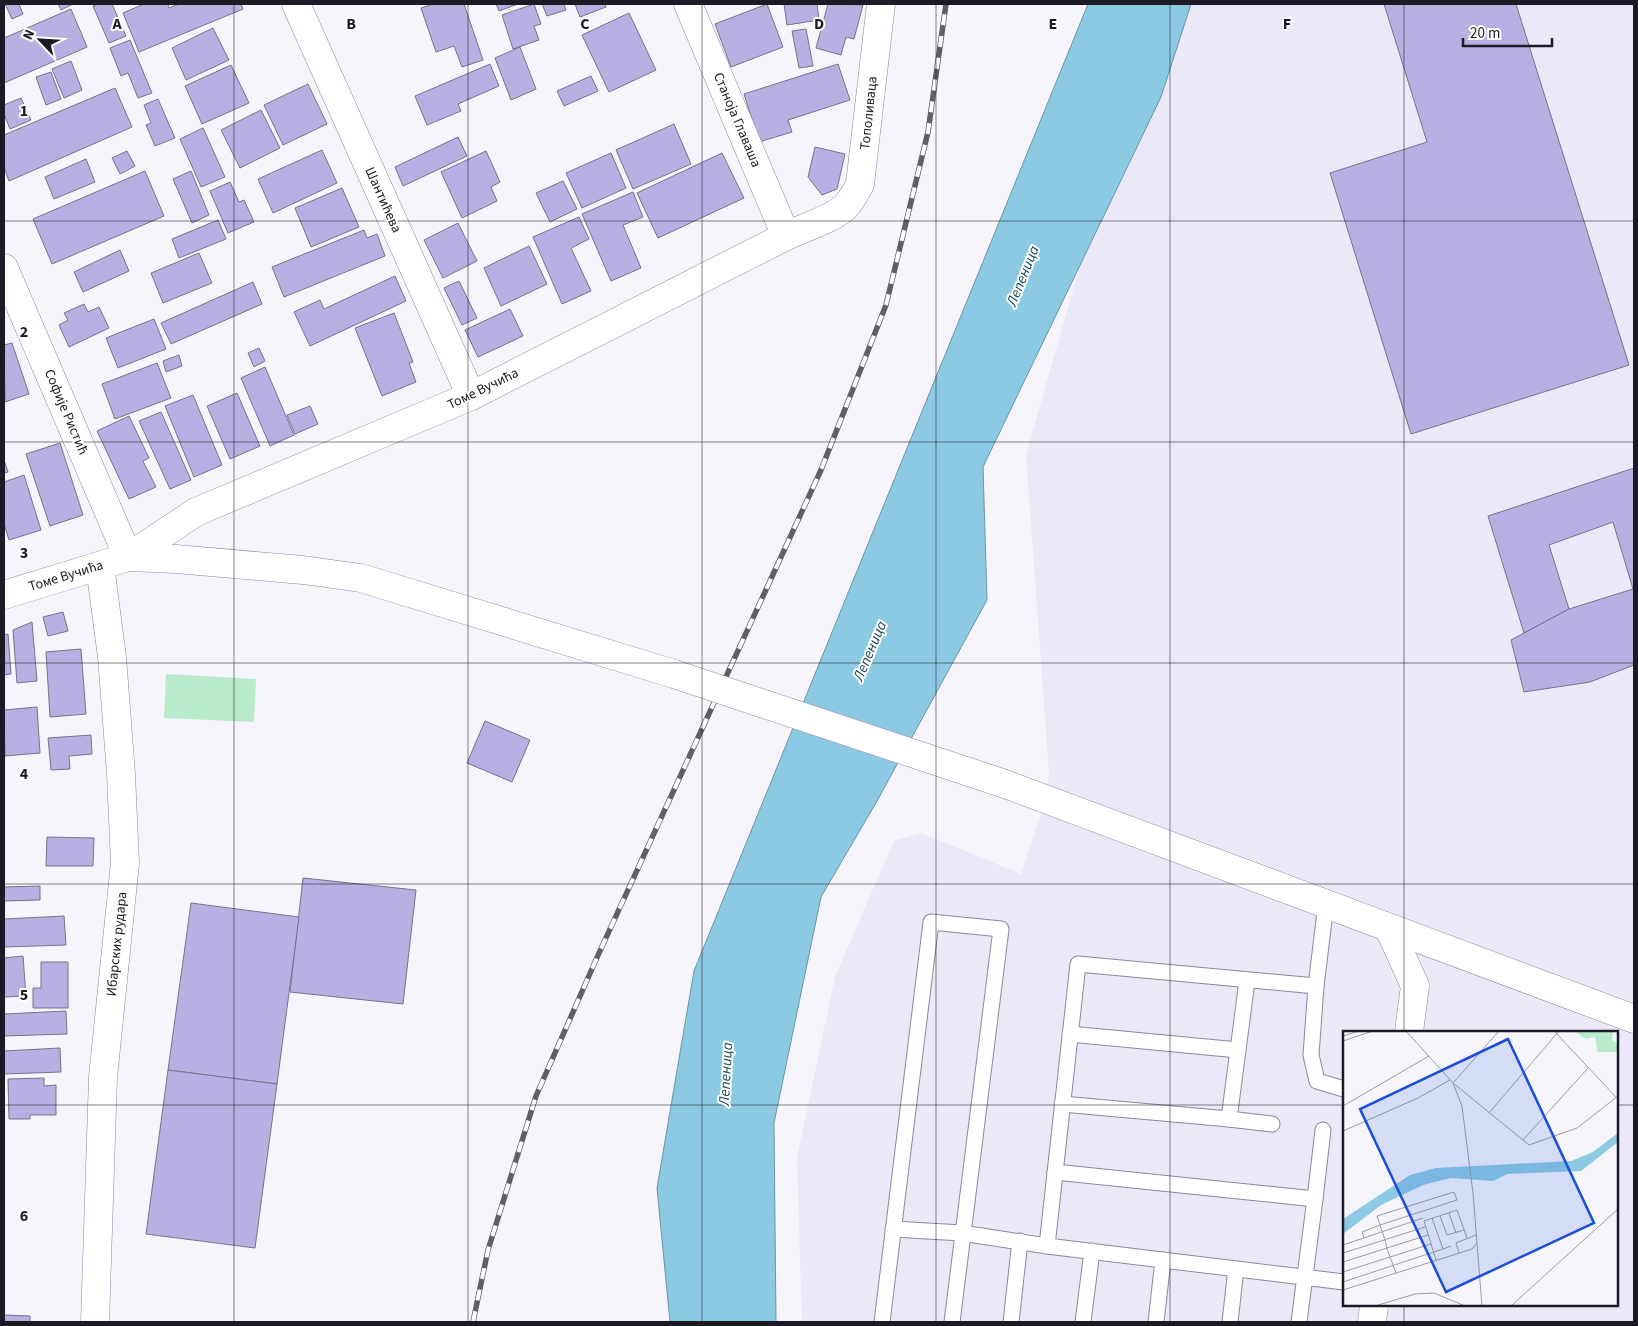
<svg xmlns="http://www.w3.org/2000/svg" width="1638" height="1326" font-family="'Source Sans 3',sans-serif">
<rect width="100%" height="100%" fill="#f6f5fb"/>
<!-- built -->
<path fill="#ebe9f7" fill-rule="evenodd" d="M1157,4H1634V1322H802L797,1158L835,977L894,841L921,833L1021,874L1046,798L1049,773L1026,455L1142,46ZM1344,1032H1617V1305H1344Z"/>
<!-- green -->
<polygon fill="#b8ebcc" points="166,674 256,679 254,722 164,718"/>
<!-- water -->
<polygon fill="#8cc9e3" stroke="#6a94aa" points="1088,4 1191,4 1161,97 983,467 987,600 877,801 821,897 774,1123 776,1322 670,1322 657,1188 694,971"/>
<!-- building -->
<g fill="#b8b0e3" stroke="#76728c">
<polygon points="5,4 19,4 23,14 12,19"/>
<polygon points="58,4 73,4 61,10"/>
<polygon points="98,4 112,4 126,36 109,43 93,6"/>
<polygon points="144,4 168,4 169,8 179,4 241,4 243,9 139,52 123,13"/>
<polygon points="434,4 464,4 483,60 462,67 454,46 436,52 421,8"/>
<polygon points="496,4 518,4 499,11"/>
<polygon points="534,4 541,24 534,26 539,40 513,49 502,15"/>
<polygon points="542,4 564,4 566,10 547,16"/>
<polygon points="575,4 605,4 606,7 580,17"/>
<polygon points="767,4 783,47 731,67 715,24"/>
<polygon points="784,4 817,4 819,20 787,25"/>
<polygon points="828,4 863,5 854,39 846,37 841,55 816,48"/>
<polygon points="1384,4 1516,4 1629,365 1411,434 1330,173 1427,142"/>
<polygon points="71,9 87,47 4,83 4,38"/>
<polygon points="629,13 656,70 609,92 582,35"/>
<polygon points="213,28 229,60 186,80 172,48"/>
<polygon points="806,29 813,66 799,68 792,31"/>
<polygon points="130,40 152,93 138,98 128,73 121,76 110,48"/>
<polygon points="520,47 536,89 511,100 495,58"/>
<polygon points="71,61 82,90 64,98 52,69"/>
<polygon points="490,64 499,86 458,104 461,111 427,125 415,96"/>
<polygon points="838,64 850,100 788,120 792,132 759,142 744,94"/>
<polygon points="231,65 249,103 202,124 185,86"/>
<polygon points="51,72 61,99 46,105 36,77"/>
<polygon points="591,76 598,91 564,106 557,91"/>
<polygon points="308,84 327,124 283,145 264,105"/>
<polygon points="115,88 132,127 9,181 4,167 4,135"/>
<polygon points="21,98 31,120 10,129 4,114 4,105"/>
<polygon points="158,99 175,138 155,146 146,125 151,123 144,105"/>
<polygon points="261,110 280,148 240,168 221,130"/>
<polygon points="674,124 691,164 633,189 616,150"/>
<polygon points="203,128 225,177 201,187 180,139"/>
<polygon points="458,137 467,156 403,186 395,167"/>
<polygon points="815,147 845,154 837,189 822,195 808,177"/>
<polygon points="322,150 337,183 273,213 258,179"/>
<polygon points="127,151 135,166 120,174 112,158"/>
<polygon points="486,151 500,182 491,187 497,201 462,218 441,172"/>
<polygon points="611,153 626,188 582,208 566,173"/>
<polygon points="722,153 744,198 658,238 637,193"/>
<polygon points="86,159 95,182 54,199 45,177"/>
<polygon points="145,171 164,216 52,264 33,219"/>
<polygon points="191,171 209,215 192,223 173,179"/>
<polygon points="563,181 577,209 550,222 536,193"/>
<polygon points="230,182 239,202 244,200 254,222 228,233 210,191"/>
<polygon points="342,188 359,227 311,247 295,208"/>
<polygon points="633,192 643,217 623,225 641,268 611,281 582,214"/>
<polygon points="579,217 589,239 571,248 591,291 562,304 533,237"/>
<polygon points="218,220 226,239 179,258 172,239"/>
<polygon points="458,223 477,261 443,278 424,240"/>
<polygon points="364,230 367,238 377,234 385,256 284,297 272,267"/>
<polygon points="529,246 547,284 501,306 484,268"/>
<polygon points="120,250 129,271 83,292 74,272"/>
<polygon points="199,253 212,283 163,303 151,273"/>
<polygon points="395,276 406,301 310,346 294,312 320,300 324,309"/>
<polygon points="459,281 477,318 462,325 444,288"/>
<polygon points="253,282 262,304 171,344 161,323"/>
<polygon points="84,304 88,312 99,307 109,328 69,347 59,325 68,320 64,313"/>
<polygon points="510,309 523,336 478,357 465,330"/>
<polygon points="394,313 413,362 409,363 416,382 382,396 355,328"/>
<polygon points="154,319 166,349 118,368 106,338"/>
<polygon points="12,343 29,394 5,402 4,345"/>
<polygon points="259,348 265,361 254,367 248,353"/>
<polygon points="179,355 182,366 166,372 163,361"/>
<polygon points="157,363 171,398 115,419 102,384"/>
<polygon points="265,367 294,435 270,446 241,378"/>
<polygon points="237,393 260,446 230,459 207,406"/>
<polygon points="193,395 222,465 194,477 165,406"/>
<polygon points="310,406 318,424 295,434 287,415"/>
<polygon points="161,412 191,480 170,489 139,421"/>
<polygon points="129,416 149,458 143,461 156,487 129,499 97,431"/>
<polygon points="60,443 83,515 50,526 26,454"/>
<polygon points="4,460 8,472 4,473"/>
<polygon points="1634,468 1634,589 1633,589 1613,522 1549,545 1569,609 1524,633 1488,516"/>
<polygon points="24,475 41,530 9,540 4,524 4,482"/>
<polygon points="1633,589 1634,589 1634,665 1590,682 1524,692 1511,640 1569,609"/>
<polygon points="63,612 68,631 48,636 43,617"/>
<polygon points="32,622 37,681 17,683 13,630"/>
<polygon points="8,634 11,674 4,675 4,635"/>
<polygon points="81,649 86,714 50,717 46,652"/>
<polygon points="37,707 40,753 5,756 4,710"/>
<polygon points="485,721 530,740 512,782 467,763"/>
<polygon points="91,735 92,754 69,756 70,769 51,770 48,738"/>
<polygon points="47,837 94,838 93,866 46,866"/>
<polygon points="303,878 416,890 403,1004 290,992"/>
<polygon points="40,886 40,900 4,901 4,887"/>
<polygon points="191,903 299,917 277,1084 168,1070"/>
<polygon points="64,916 66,945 4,947 4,919"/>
<polygon points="23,956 26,996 4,997 4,958"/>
<polygon points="41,962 68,962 68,1008 33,1008 33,988 41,988"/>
<polygon points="66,1011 67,1034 4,1036 4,1014"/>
<polygon points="60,1048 61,1072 4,1074 4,1051"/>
<polygon points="168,1070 277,1084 255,1248 146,1234"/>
<polygon points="44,1078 44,1086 56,1085 56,1115 30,1115 30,1119 9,1119 8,1079"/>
<polygon points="4,1315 30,1316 30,1322 4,1322"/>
</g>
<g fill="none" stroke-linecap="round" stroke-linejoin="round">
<!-- lane casing -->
<g stroke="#8b87a1" stroke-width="17">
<g id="lane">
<polyline points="1326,904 1316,986 1311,1055 1317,1081 1344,1089"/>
<polyline points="1316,986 1078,964 1047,1246 1344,1282"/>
<polyline points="1070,1034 1238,1050"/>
<polyline points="1062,1104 1229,1119 1247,981"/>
<polyline points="1229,1119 1272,1124"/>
<polyline points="1055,1172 1315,1199 1323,1130"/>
<polyline points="893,1229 962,1233 1047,1246"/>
<polyline points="882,1322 931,922 1001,929 952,1322"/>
<polyline points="1011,1322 1020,1241"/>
<polyline points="1083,1322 1092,1251"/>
<polyline points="1156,1322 1163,1260"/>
<polyline points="1230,1322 1236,1269"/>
<polyline points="1299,1322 1315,1199"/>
</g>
</g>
<!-- street casing -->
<g stroke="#8b87a1" stroke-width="29">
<g id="street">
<polyline points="296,4 471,396"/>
<polyline points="688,4 786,236"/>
<path d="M4,268L128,557L196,512L471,396L786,236C801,229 834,218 845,207C852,200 856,192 860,184L881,4"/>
<polyline points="4,595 128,557 176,559 303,570 361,578 674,674"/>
<polyline points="1005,784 1634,1019"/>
<polyline points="1389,928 1415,986 1409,1032"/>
<polyline points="95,1322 103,1077 125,863 121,774 112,657 100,566"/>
<polyline points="1372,1322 1374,1305"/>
</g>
</g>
<!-- lane -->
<use href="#lane" stroke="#fff" stroke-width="15"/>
<!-- street -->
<use href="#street" stroke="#fff" stroke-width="28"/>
<!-- rail casing -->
<g stroke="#605f67" stroke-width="5.5">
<polyline id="rail" points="473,1322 488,1250 536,1096 599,953 821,470 886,305 928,132 946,4"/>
</g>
<!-- rail -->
<use href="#rail" stroke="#fff" stroke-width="4" stroke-dasharray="11" stroke-linecap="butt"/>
<!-- street-bridge casing -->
<g stroke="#8b87a1" stroke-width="29" stroke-linecap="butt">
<polyline id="street-bridge" points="674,674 1005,784"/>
</g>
<!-- street-bridge -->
<use href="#street-bridge" stroke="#fff" stroke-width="28"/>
</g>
<!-- grid -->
<path fill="none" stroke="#1c1a24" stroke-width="1" stroke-opacity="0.55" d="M234,4V1322M468,4V1322M702,4V1322M936,4V1322M1170,4V1322M1404,4V1032M4,221H1634M4,442H1634M4,663H1634M4,884H1634M4,1105H1344M1617,1105H1634M1404,1305V1322"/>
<g text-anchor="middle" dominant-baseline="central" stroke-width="4" stroke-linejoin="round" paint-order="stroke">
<!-- street labels -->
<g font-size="14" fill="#1c1a24" stroke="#fff">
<text transform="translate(869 113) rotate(-84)">Тополиваца</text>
<text transform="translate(737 120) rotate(67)">Станоја Главаша</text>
<text transform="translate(383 200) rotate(66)">Шантићева</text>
<text transform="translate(483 389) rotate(-26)">Томе Вучића</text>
<text transform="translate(66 412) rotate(67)">Софије Ристић</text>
<text transform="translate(66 576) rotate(-17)">Томе Вучића</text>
<text transform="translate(117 944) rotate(-84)">Ибарских рудара</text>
</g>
<!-- water labels -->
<g font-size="15" font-style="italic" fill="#16485b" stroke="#fff">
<text transform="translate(1023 276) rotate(-68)">Лепеница</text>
<text transform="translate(870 651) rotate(-67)">Лепеница</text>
<text transform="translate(726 1074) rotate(-87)">Лепеница</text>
</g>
</g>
<!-- overview -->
<g transform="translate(1343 1031)">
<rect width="275" height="275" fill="#f6f5fb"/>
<path d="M231,0H270L269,9L275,13V21H255L252,6L243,8Z" fill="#b8ebcc"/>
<path d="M275,102V111L238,140L164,143L150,150L108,147L80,154L38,174L0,203V188L67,144L93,137L228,130L250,121Z" fill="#8cc9e3"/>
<path fill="none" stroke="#9f9da5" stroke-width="1" d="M63,0L110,52L119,75L130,162L139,275M156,0L110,52L186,114L234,97L275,65M211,0L273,66M0,5L16,0M0,10L30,0M0,75L86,25M146,82L216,0M0,100L75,67L107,49M180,109L245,37M106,182L113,202M97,185L104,204L121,199M89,187L100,218L108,215M21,207L19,201L37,194L114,169L111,161L34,185L42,209L44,218L53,242M0,214L80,187M0,222L82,196M116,222L113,212L133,204M93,229L81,190L114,179L124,207M0,231L85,204M0,241L88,213M0,251L100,218M0,259L129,218L134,212M32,275L72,263L91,262L122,275M168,275L275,178"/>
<path fill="#1d4ed8" fill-opacity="0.15" stroke="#1d4ed8" stroke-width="2.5" d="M165,8L251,192L103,261L17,78Z"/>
<rect width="275" height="275" fill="none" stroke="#1c1a24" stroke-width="2.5"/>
</g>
<g font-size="16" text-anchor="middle" font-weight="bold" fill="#1c1a24" stroke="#fff" stroke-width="4" stroke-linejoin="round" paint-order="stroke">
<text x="117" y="29">A</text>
<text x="351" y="29">B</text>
<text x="585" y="29">C</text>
<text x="819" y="29">D</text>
<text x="1053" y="29">E</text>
<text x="1287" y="29">F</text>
<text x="24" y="116">1</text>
<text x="24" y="337">2</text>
<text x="24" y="558">3</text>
<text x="24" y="779">4</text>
<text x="24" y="1000">5</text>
<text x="24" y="1221">6</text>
</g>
<!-- border -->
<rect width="1638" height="1326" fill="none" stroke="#1c1a24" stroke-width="10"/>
<!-- north arrow -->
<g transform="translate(40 40) rotate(295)" stroke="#ffffff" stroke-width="4" paint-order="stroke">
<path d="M0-4L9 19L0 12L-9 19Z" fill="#1c1a24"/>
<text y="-8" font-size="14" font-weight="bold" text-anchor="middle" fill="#1c1a24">N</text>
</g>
<!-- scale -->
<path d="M1463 38v8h89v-8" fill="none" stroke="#1c1a24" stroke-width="2.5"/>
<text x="1470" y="38" font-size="15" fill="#1c1a24" stroke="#ffffff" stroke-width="4" paint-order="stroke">20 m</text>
</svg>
